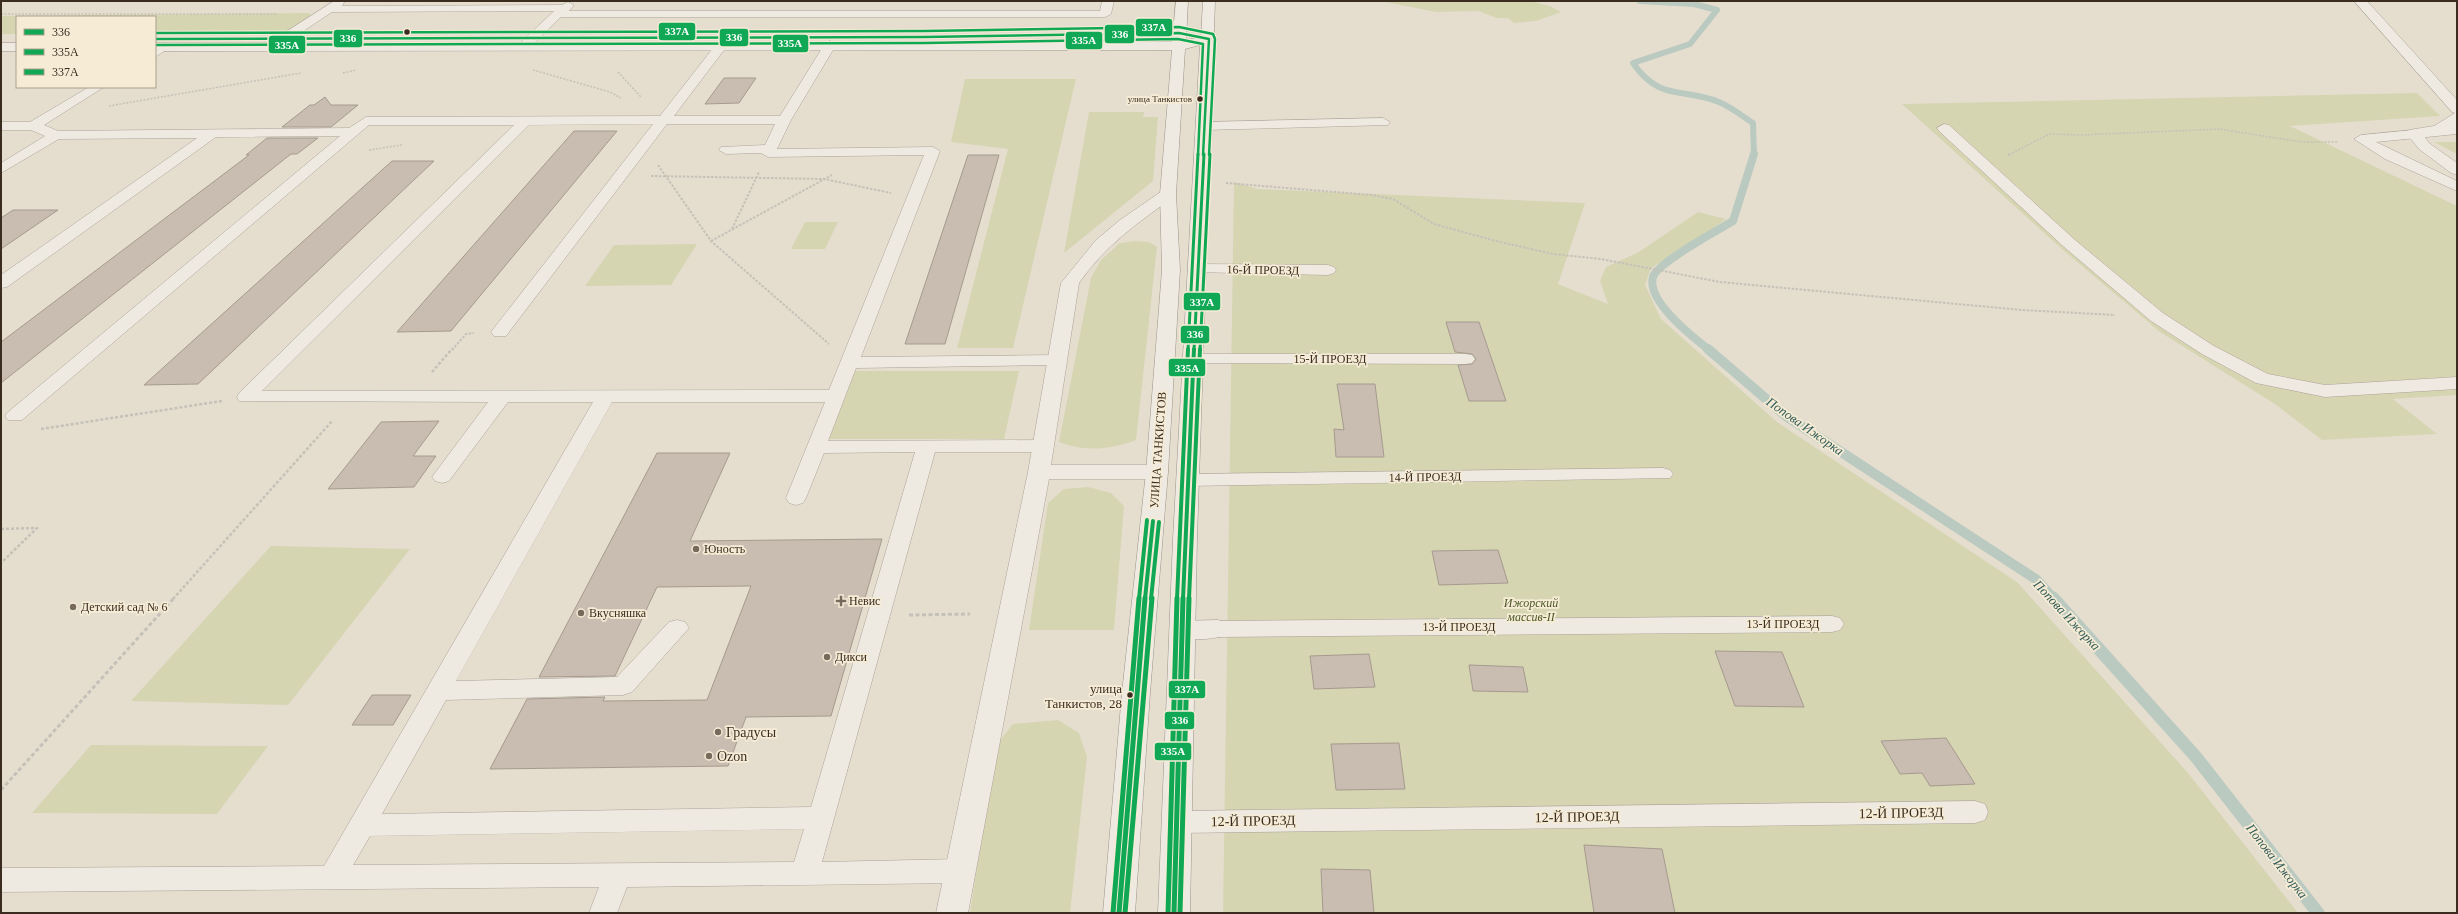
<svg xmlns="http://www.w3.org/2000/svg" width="2458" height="914" font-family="'Times New Roman',serif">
<rect width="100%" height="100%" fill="#e5decf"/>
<!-- green -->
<g fill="#d5d5b2">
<polygon points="1380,1 1530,1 1550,6 1561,12 1536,21 1514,23 1508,18 1497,18 1478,11 1436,12"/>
<polygon points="309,13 311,16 290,29 279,33 155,33 155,17 17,17 17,34 1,34 1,16"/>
<polygon points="965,79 1076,79 1013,348 957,348 1008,149 951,142"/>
<polygon points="2417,93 2440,116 2290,126 2457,206 2457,395 2393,399 2437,434 2322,440 2275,404 2160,332 2063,250 1902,104"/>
<polygon points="1089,112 1144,112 1143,117 1158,117 1153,181 1064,253"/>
<polygon points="2434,142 2457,142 2457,154"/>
<polygon points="1234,182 1258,189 1585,203 1558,284 1608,304 1600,281 1606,267 1639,252 1698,212 1726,219 1692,244 1651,268 1645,285 1661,319 1777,422 2017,582 2188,773 2298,913 1223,913"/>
<polygon points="805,222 838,222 825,249 791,249"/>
<path d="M1136,241L1149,242L1157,247L1136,440C1109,450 1086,452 1059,442L1091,278L1101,260L1120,243Z"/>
<polygon points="697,244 671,285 585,286 614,245"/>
<polygon points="855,371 1019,371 1004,439 829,439"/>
<polygon points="1088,487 1111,493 1124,506 1114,630 1029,630 1048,503 1064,489"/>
<polygon points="271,546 410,549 288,705 131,701"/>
<polygon points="1058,720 1079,733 1087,757 1070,913 970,913 995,747 1013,724"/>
<polygon points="91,745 268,746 217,814 32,813"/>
</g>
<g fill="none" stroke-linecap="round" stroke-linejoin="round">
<!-- stream-far3 -->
<path stroke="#bacac0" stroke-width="6" d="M1640,1L1694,4L1717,10L1690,44L1633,63C1660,102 1682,87 1719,102C1731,107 1742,116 1753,123L1754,155"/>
<!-- stream-far2 -->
<path stroke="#bacac0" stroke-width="8" d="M1709,350C1693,337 1646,301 1653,277C1658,262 1717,231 1733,221L1754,154"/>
<!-- stream-far1 -->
<polyline stroke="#bacac0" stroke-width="10" points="1708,349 1786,416 2037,580 2054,599"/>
<!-- stream -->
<polyline stroke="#bacac0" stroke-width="13" points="2053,598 2196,757 2318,913"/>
</g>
<!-- building -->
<g fill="#c9bcb0" stroke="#a69a8e">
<polygon points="724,78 756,78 739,103 705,104"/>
<polygon points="325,97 331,105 358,105 331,127 282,127 310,105 314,105"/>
<polygon points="574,131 617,131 451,331 397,332"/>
<polygon points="267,138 318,138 297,154 291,154 1,383 1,342 249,155 246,155"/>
<polygon points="968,155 999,155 945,344 905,344"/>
<polygon points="392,161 434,161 198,384 144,385"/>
<polygon points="13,210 58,210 1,249 1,218"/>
<polygon points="1446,322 1479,322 1506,401 1469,401 1458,365 1472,364 1476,359 1472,354 1455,352"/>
<polygon points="1337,384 1375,384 1384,457 1336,457 1334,429 1344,430"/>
<polygon points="439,421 413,456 436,456 414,487 328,489 381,422"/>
<polygon points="657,453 730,453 690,541 882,539 831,716 746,717 728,766 490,769 527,699 605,697 603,701 707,700 751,586 657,587 615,676 539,677"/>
<polygon points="1498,550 1508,583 1439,585 1432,551"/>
<polygon points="1715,651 1782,652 1804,707 1735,706"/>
<polygon points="1369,654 1375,687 1314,689 1310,656"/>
<polygon points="1469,665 1523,667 1528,692 1473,691"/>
<polygon points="372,695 411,695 393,725 352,725"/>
<polygon points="1946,738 1975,784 1930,786 1922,773 1900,774 1881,741"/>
<polygon points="1399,743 1405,789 1336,790 1331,744"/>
<polygon points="1584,845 1662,849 1675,913 1594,913"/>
<polygon points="1321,869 1370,870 1374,913 1323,913"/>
</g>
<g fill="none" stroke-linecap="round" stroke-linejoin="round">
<!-- service casing -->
<g stroke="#aba398" stroke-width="1">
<g id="service">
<polygon points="334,1 345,1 342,6 562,5 568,2 574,5 569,11 1100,11 1102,1 1114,1 1111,14 1105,17 561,17 528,49 524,50 518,46 520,43 554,11 332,12 275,50 267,50 265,47 267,44"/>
<path d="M830,41L836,45L791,120L777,149L933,147L940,151L861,357L1057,355L1063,356L1066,360L1063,364L1057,365L856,368L828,441L1043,440L1050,442L1053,446L1050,450L1043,452H935L822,862L960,859L970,863L974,871L970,879L960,883L627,887L617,913H589L599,887L1,892V868L324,866L593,402H508L449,481L442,483L435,481L432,477L488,402L239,401L237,397L239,393L514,125H369L22,420H8L5,416L8,412L340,136L216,137L7,287L1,288V275L197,138L59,139L1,173V163L45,136L31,130H1V122H30L89,87H104L44,125L58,131L349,128L366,117L660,116L717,43L721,42L727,46L674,116H780L824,45ZM653,124L491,332L494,336H506L667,124H775L765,145L721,147L719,150L726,154L761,153L768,157L924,155L829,390L262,391L529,125ZM612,402H825L786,498L789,503L796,505L803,503L806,498L824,453L915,452L811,807L382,814L446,700L623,695L632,692L689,628L685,622L677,620L669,622L617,677L456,681ZM804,829L794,862L353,865L370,836Z"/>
<polygon points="165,43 171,47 155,57 155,48"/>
<polygon points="1383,118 1390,122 1388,125 1205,130 1198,126 1205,122"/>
<polygon points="1944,124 1949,125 2075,240 2163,313 2214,346 2268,374 2325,385 2457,377 2457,389 2325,397 2256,383 2202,354 2151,321 2063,246 1939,131 1937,128"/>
<polygon points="2457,126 2457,134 2376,142 2457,181 2457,191 2385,159 2354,139 2361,135"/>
<polygon points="1197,264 1328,265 1334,267 1336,270 1334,273 1328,275 1191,272 1189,269 1191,266"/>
<polygon points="1194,354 1466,354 1472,355 1475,359 1472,363 1466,364 1188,363 1185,359 1188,355"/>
<polygon points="1663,468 1670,470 1673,474 1670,478 1188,486 1181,484 1178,480 1181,476 1188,474"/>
<polygon points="1832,616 1840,618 1844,624 1840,630 1832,632 1218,637 1210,635 1206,629 1210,623 1218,621"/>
<polygon points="1975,801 1985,804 1988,812 1985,820 1975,823 1178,833 1168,830 1164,822 1168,814 1178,811"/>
</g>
</g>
<!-- minor casing -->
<g stroke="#aba398" stroke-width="1">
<g id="minor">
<polygon points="2354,1 2367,1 2457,100 2457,126 2442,133 2424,136 2429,143 2457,163 2457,175 2451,173 2419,149 2406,133 2409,130 2434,126 2455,113 2452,112"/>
<path d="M1168,189L1174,191L1176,194L1174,197C1138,222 1104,247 1079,283L1051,465H1157L1165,467L1168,472L1165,477L1157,479H1049L968,913H936L1028,472L1061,283L1096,240L1120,220L1162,191Z"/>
<path d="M1218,620L1227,623L1231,629L1227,635C1211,640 1189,641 1173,636L1169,630L1173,624L1182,621Z"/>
</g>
</g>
<!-- secondary casing -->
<g stroke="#9a9388" stroke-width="1">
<g id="secondary">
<polygon points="1176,1 1188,1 1186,40 1201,37 1203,1 1215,1 1197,539 1190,913 1158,913 1173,539 1200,45 1185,49 1176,194 1180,270 1168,472 1150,693 1135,913 1103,913 1122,693 1146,472 1162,270 1160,194 1172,50 155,51 155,43 1172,42"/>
<rect x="1" y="43" width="16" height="8"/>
</g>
</g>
<!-- path-far3 -->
<g stroke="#c6c1b8" stroke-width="1.5" stroke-dasharray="2 1.5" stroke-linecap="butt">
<polyline points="1,14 278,14"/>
<polyline points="533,70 610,92 621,98"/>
<polyline points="618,72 641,97"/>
<polyline points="343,73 356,70"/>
<polyline points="109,106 301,73"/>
<polyline points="369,150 402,145"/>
<polyline points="2009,155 2049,134 2082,135 2219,129 2302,142 2338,142"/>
</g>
<!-- path-far2 -->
<g stroke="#c6c1b8" stroke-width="2" stroke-dasharray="2.5 1.5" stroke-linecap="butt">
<polyline points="2008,155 2011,154"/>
<polyline points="658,165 711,241 829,344"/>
<polyline points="651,176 824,179 891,193"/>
<polyline points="1226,183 1372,195 1393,199 1434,224 1496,241 1553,254 1601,259 1720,282 2022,310 2115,315"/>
<polyline points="732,229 759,172"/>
<polyline points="711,241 832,175"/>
<polyline points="452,350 466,334 474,333"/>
</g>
<!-- path-far1 -->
<g stroke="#c6c1b8" stroke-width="2.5" stroke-dasharray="3 2" stroke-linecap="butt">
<polyline points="432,372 452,349"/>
<polyline points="41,429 222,401"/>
<polyline points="1,529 37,528 1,563"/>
<polyline points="173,599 333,420"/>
</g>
<!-- path -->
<g stroke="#c6c1b8" stroke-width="3" stroke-dasharray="4 2.5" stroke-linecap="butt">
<polyline points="909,615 970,614"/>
<polyline points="1,790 174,598"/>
</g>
<!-- service -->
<use href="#service" fill="#eee9e1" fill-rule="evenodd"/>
<!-- minor -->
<use href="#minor" fill="#eee9e1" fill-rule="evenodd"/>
<!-- secondary -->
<use href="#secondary" fill="#eee9e1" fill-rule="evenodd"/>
<!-- bus-1-far3 casing -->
<g stroke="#f6ecd6" stroke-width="4.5">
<polyline id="bus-1-far3" points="155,39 924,37 1179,33 1209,39 1203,155"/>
</g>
<!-- bus-1-far2 casing -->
<g stroke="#f6ecd6" stroke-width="5.5">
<polyline id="bus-1-far2" points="1194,350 1204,154"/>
</g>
<!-- bus-1-far1 casing -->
<g stroke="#f6ecd6" stroke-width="7">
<g id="bus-1-far1">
<polyline points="1145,599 1153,521"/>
<polyline points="1183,599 1194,349"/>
</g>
</g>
<!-- bus-1 casing -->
<g stroke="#f6ecd6" stroke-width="8">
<g id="bus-1">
<polyline points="1119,913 1145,598"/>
<polyline points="1174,913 1183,598"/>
</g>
</g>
<!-- bus-2-far3 casing -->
<g stroke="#f6ecd6" stroke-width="4.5">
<polyline id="bus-2-far3" points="155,45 924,43 1178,39 1203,44 1198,155"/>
</g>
<!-- bus-2-far2 casing -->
<g stroke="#f6ecd6" stroke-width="5.5">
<polyline id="bus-2-far2" points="1188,350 1198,154"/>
</g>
<!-- bus-2-far1 casing -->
<g stroke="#f6ecd6" stroke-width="7">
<g id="bus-2-far1">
<polyline points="1151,599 1159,522"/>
<polyline points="1177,599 1188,349"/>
</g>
</g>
<!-- bus-2 casing -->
<g stroke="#f6ecd6" stroke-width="8">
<g id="bus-2">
<polyline points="1125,913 1152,598"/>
<polyline points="1168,913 1177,598"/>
</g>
</g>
<!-- bus-3-far3 casing -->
<g stroke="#f6ecd6" stroke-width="4.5">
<polyline id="bus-3-far3" points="155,33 924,31 1179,27 1213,34 1215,39 1209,155"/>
</g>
<!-- bus-3-far2 casing -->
<g stroke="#f6ecd6" stroke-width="5.5">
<polyline id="bus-3-far2" points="1200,350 1210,154"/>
</g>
<!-- bus-3-far1 casing -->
<g stroke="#f6ecd6" stroke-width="7">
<g id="bus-3-far1">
<polyline points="1139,599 1147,520"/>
<polyline points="1189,599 1200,349"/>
</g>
</g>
<!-- bus-3 casing -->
<g stroke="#f6ecd6" stroke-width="8">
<g id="bus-3">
<polyline points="1113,913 1139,598"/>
<polyline points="1180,913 1189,598"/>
</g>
</g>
<!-- bus-1-far3 -->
<use href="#bus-1-far3" stroke="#10a855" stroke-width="2.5"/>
<!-- bus-1-far2 -->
<use href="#bus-1-far2" stroke="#10a855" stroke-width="3"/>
<!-- bus-1-far1 -->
<use href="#bus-1-far1" stroke="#10a855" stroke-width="4"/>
<!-- bus-1 -->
<use href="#bus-1" stroke="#10a855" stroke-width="5"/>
<!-- bus-2-far3 -->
<use href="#bus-2-far3" stroke="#10a855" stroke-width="2.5"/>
<!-- bus-2-far2 -->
<use href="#bus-2-far2" stroke="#10a855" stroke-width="3"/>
<!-- bus-2-far1 -->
<use href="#bus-2-far1" stroke="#10a855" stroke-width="4"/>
<!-- bus-2 -->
<use href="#bus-2" stroke="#10a855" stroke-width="5"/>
<!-- bus-3-far3 -->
<use href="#bus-3-far3" stroke="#10a855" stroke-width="2.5"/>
<!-- bus-3-far2 -->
<use href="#bus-3-far2" stroke="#10a855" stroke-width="3"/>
<!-- bus-3-far1 -->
<use href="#bus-3-far1" stroke="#10a855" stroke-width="4"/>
<!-- bus-3 -->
<use href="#bus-3" stroke="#10a855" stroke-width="5"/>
</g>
<!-- markers -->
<g fill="#3a2c1f" stroke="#f6ecd6" stroke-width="1.5">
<circle cx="407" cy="32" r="3.5"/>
<circle cx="1200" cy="99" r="3.5"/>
<circle cx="1130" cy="695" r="3.5"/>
</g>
<g fill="#766a5d" stroke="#f6ecd6" stroke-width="1.5">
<circle cx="696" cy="549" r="4"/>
<path d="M839 595h4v4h4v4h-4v4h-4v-4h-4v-4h4z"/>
<circle cx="73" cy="607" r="4"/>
<circle cx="581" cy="613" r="4"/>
<circle cx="827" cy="657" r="4"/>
<circle cx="718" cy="732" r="4"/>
<circle cx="709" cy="756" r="4"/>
</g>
<g text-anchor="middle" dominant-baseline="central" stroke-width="3.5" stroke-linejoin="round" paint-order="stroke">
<!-- far-bus labels -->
<g font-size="9" fill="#3a2c1f" stroke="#f6ecd6" text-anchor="end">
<text x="1192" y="99">улица Танкистов</text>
</g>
<!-- street labels -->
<g font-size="12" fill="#3a2c1f" stroke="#f6ecd6">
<text transform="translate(1263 270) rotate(1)">16-Й ПРОЕЗД</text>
<text x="1330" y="359">15-Й ПРОЕЗД</text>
<text transform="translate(1158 450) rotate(-86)">УЛИЦА ТАНКИСТОВ</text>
<text transform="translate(1425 477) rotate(-1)">14-Й ПРОЕЗД</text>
<text x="1783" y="624">13-Й ПРОЕЗД</text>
<text x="1459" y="627">13-Й ПРОЕЗД</text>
</g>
<!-- poi labels -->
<g font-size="12" fill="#3a2c1f" stroke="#f6ecd6" text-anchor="start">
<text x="704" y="549">Юность</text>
<text x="849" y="601">Невис</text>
<text x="81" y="607">Детский сад № 6</text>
<text x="589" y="613">Вкусняшка</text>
<text x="835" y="657">Дикси</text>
</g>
<!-- park labels -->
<g font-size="12" font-style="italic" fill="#4b5726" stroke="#f6ecd6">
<text x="1531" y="603">Ижорский<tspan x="1531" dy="14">массив-II</tspan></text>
</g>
<!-- water labels -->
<g font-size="13" font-style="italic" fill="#2f5a57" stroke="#f6ecd6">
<text transform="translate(1805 426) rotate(35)">Попова Ижорка</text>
<text transform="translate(2067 615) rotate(47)">Попова Ижорка</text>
<text transform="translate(2277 861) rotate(52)">Попова Ижорка</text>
</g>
<!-- near-bus labels -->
<g font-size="13" fill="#3a2c1f" stroke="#f6ecd6" text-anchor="end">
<text x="1122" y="688">улица<tspan x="1122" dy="15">Танкистов, 28</tspan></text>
</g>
<!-- near-poi labels -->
<g font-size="14" fill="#3a2c1f" stroke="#f6ecd6" text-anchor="start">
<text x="726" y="732">Градусы</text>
<text x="717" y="756">Ozon</text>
</g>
<!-- near-street labels -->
<g font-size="14" fill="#3a2c1f" stroke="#f6ecd6">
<text transform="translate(1901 813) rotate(-1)">12-Й ПРОЕЗД</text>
<text transform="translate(1577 817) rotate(-1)">12-Й ПРОЕЗД</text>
<text transform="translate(1253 821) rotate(-1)">12-Й ПРОЕЗД</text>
</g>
</g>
<g stroke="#f6ecd6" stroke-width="1.5">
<rect x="1135" y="18" width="38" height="19" rx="4" fill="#10a855"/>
<rect x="658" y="22" width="38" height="19" rx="4" fill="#10a855"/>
<rect x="1104" y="24" width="31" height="20" rx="4" fill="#10a855"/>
<rect x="719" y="28" width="30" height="19" rx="4" fill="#10a855"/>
<rect x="333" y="29" width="30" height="19" rx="4" fill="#10a855"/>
<rect x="1065" y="31" width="38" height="19" rx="4" fill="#10a855"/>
<rect x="772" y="34" width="37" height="19" rx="4" fill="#10a855"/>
<rect x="268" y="35" width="38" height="19" rx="4" fill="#10a855"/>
<rect x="1183" y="292" width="38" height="19" rx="4" fill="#10a855"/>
<rect x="1180" y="325" width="30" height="19" rx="4" fill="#10a855"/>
<rect x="1168" y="358" width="38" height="19" rx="4" fill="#10a855"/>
<rect x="1168" y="680" width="38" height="19" rx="4" fill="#10a855"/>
<rect x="1164" y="711" width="31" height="19" rx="4" fill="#10a855"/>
<rect x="1154" y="742" width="38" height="19" rx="4" fill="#10a855"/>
</g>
<g font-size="11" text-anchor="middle" font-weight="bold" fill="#fff">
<text x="1154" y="31">337А</text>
<text x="677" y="35">337А</text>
<text x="1120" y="38">336</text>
<text x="734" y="41">336</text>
<text x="348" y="42">336</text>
<text x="1084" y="44">335А</text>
<text x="790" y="47">335А</text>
<text x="287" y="49">335А</text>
<text x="1202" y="306">337А</text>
<text x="1195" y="338">336</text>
<text x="1187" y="372">335А</text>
<text x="1187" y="693">337А</text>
<text x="1180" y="724">336</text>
<text x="1173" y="755">335А</text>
</g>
<!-- border -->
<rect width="2458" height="914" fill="none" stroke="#3a2c1f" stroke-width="4"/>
<!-- legend -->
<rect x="16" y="16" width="140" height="72" fill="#f6ecd6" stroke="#ab9f8d"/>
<rect x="24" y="29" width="20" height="6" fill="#10a855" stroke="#ab9f8d"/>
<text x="52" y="36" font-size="12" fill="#3a2c1f">336</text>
<rect x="24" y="49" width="20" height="6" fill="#10a855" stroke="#ab9f8d"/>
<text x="52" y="56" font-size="12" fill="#3a2c1f">335А</text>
<rect x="24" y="69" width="20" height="6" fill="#10a855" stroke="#ab9f8d"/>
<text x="52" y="76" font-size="12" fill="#3a2c1f">337А</text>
</svg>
